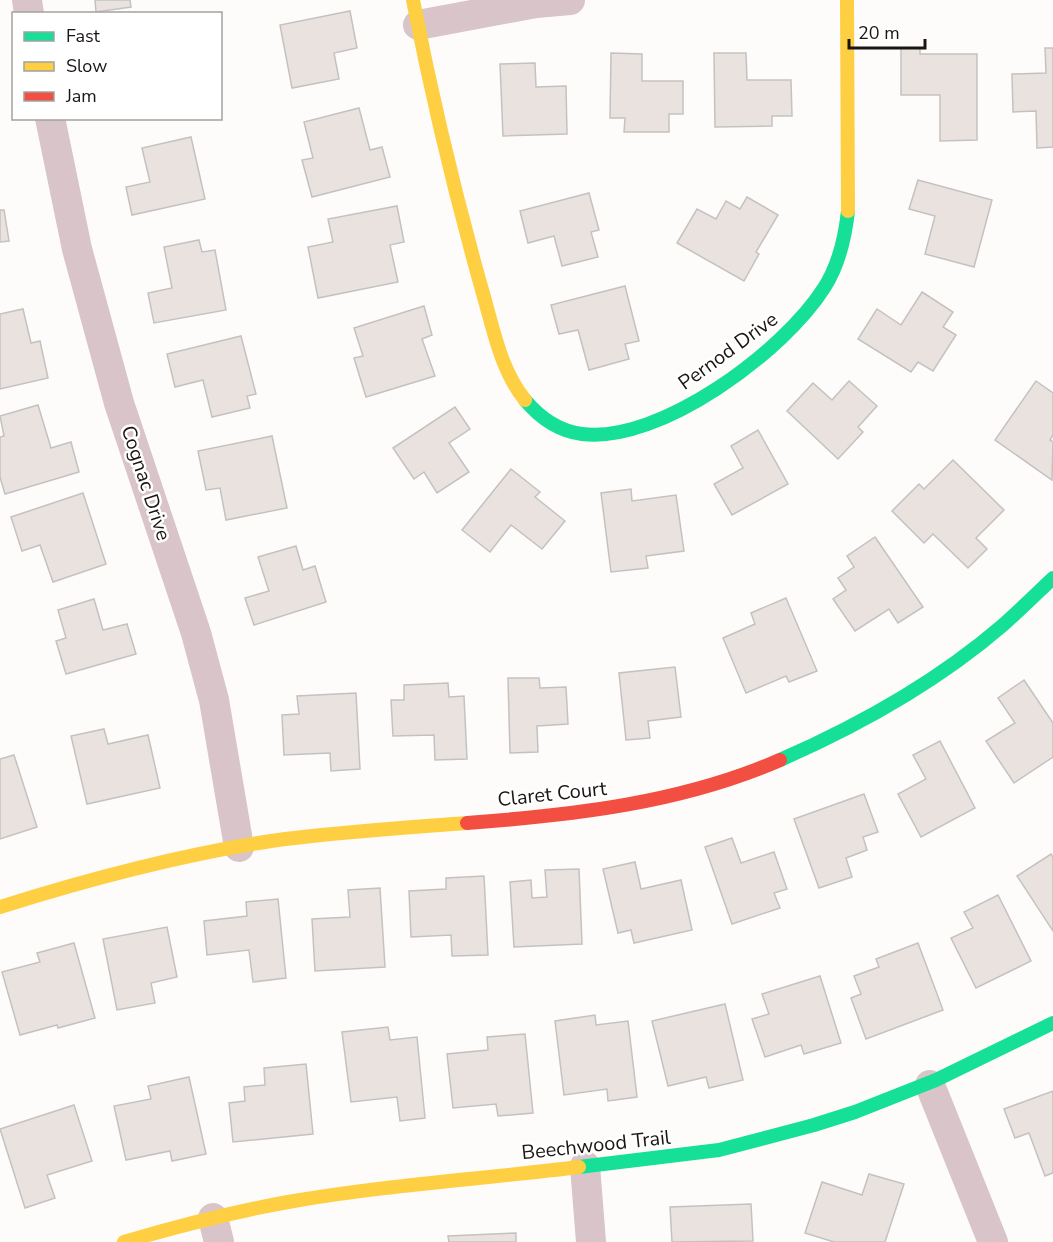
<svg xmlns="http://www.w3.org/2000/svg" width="1053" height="1242" font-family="'Nunito Sans',sans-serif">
<rect width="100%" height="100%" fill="#fdfcfb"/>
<!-- building -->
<g fill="#eae2df" stroke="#c4c2c0" stroke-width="1.5">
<polygon points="95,0 130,0 131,7 96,12"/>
<polygon points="350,11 357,48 334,53 339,79 292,88 280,25"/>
<polygon points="901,48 920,48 920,54 977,54 977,140 940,141 940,95 901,95"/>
<polygon points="1045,48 1053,48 1053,147 1037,148 1036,111 1013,112 1012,74 1046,73"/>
<polygon points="611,53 642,54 642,81 683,81 683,114 669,114 669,132 624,132 625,118 610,118"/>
<polygon points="714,53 746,53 747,80 791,80 792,116 772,116 772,126 715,127"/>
<polygon points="535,63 536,87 566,86 567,134 503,136 500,64"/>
<polygon points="359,108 370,150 382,147 390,177 312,197 302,160 313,158 304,122"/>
<polygon points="191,137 205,199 132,215 126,187 150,182 142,148"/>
<polygon points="918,180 992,200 974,267 925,254 935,216 909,209"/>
<polygon points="589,193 599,230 591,232 598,257 562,266 554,236 528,243 520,211"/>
<polygon points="747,197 778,215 756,252 759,254 744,281 677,243 697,209 716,219 726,201 740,209"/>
<polygon points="397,206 404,242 390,245 398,282 318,298 308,247 333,242 328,219"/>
<polygon points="0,210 4,210 9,241 0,242"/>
<polygon points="199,240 202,252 215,250 226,310 154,323 148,293 172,288 164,247"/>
<polygon points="625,286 639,341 625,344 629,359 589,370 578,330 559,334 551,305"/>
<polygon points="922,292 953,312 943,327 956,335 933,371 918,362 911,372 858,339 877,309 901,325"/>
<polygon points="424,306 432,335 422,339 435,376 366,397 354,358 363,356 354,328"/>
<polygon points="23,309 31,343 40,341 48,378 0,389 0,314"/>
<polygon points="241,336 256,394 247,396 250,408 212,417 203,380 175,387 167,354"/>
<polygon points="849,381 877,406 858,427 863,432 838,459 787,411 813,383 832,400"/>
<polygon points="1036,381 1053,393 1053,435 1050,440 1053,442 1052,480 995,440"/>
<polygon points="38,405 51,448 71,442 79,472 5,494 0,477 0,437 4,436 0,416"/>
<polygon points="455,407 470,429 449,443 469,472 437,493 424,472 414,479 393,448"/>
<polygon points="758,430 788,484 732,515 714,484 743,468 731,446"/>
<polygon points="272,436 287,508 226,520 220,488 206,490 198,451"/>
<polygon points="953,460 1004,510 976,538 987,549 968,568 933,534 924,543 892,511 919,484 924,489"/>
<polygon points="511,469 540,492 535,497 565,521 542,549 511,525 490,552 462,530"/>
<polygon points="631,489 632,501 676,495 684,551 646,556 648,568 611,572 601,493"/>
<polygon points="83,493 106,564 53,582 40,545 22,551 11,517"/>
<polygon points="875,537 923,607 898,623 889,609 855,631 833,599 846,590 838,578 854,567 847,556"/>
<polygon points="296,546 303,570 315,566 326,602 254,625 245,598 269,591 258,557"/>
<polygon points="786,598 817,671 789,682 786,676 746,693 723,638 755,624 751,613"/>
<polygon points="94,599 103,630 127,624 136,654 66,674 56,641 66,638 58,610"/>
<polygon points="675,667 681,717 648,721 650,738 626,740 619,673"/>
<polygon points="508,678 539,678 540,688 566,687 568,724 537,726 538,752 510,753"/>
<polygon points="1024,680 1053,723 1053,757 1014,783 986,741 1015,723 998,698"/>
<polygon points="448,683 449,697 464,696 467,759 435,760 434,735 393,736 391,700 404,700 404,685"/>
<polygon points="356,693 360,769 331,771 330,753 284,755 282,715 299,714 297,696"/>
<polygon points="104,729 108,744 148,735 160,788 87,804 71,736"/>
<polygon points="940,741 975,808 921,837 898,794 926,779 913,755"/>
<polygon points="14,755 37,827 0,839 0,759"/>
<polygon points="864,794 878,832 863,837 867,850 846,858 852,877 819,888 794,819"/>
<polygon points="732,838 741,863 774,852 787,889 774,893 780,908 732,924 705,847"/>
<polygon points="1051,854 1053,857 1053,931 1017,876"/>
<polygon points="635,862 641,889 681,880 692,930 634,943 631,930 618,933 603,869"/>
<polygon points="579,869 582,944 514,947 510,882 531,880 532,898 547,897 545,870"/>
<polygon points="484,876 488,955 452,956 451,935 411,937 409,891 446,889 446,878"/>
<polygon points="380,888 385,967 315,971 312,919 350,917 348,890"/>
<polygon points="998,895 1031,961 976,988 951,938 973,928 964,912"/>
<polygon points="278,899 286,978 253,982 249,950 207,955 204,921 247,916 246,902"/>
<polygon points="167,927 177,977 151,983 155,1003 117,1010 103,939"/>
<polygon points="74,943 95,1018 58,1028 57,1025 20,1035 2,972 40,962 37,953"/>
<polygon points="918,943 943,1010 866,1039 851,998 861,994 854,976 879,967 876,959"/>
<polygon points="820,976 841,1043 804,1054 801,1045 765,1057 752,1019 769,1014 762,994"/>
<polygon points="725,1004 743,1080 709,1088 706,1077 668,1086 652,1021"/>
<polygon points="595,1015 596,1025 628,1021 637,1097 608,1101 607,1089 564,1095 555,1021"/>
<polygon points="388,1027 390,1040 417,1037 425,1118 400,1121 397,1097 351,1102 342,1032"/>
<polygon points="525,1034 533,1113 498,1116 496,1104 453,1108 447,1054 488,1050 487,1037"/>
<polygon points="306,1064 313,1134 233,1142 229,1103 245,1101 244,1087 265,1085 264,1068"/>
<polygon points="189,1077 206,1154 172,1161 170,1151 126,1160 114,1106 151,1099 148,1086"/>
<polygon points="1053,1091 1053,1173 1045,1176 1029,1133 1015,1138 1004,1109"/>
<polygon points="74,1105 92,1161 47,1175 55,1198 25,1208 0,1129"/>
<polygon points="869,1174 904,1184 885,1242 834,1242 805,1233 822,1182 862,1195"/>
<polygon points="751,1204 753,1241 672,1242 670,1207"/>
<polygon points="516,1233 516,1242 449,1242 448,1236"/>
</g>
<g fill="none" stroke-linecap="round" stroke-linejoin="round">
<!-- street -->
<g stroke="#d8c4c9" stroke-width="30">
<polyline points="27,0 29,14"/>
<polyline points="418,25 536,3 570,0"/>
<polyline points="50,118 77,249 119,403 196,633 214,700 239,847"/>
<polyline points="930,1085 993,1242"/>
<polyline points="585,1166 591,1242"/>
<polyline points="213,1218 219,1242"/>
</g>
<!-- fast -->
<g stroke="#16e098" stroke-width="14">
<path d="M525,400C540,418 559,431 582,434C660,444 784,351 824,288C839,265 845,238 848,211"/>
<path d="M780,760C860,725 937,682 1003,625C1020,610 1036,594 1053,578"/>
<polyline points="579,1167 719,1150 814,1125 855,1112 936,1080 1053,1023"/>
</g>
<!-- slow -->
<g stroke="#ffcf43" stroke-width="14">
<path d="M413,0C432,98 455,194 482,290C493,327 500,369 525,400"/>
<polyline points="847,0 848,211"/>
<path d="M0,907C89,879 179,855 271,841C336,832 402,828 467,823"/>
<path d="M124,1242C178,1226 233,1212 288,1202C385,1185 482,1179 579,1167"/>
</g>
<!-- jam -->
<path stroke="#f24e42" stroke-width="14" d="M467,823C574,815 681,803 780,760"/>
</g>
<g text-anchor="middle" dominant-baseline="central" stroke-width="5" stroke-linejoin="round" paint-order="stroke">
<!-- street labels -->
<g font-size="20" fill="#1a1513" stroke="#fff">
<text transform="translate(728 351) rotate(-36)">Pernod Drive</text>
<text transform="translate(146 483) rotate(72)">Cognac Drive</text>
<text transform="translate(552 794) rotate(-6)">Claret Court</text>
<text transform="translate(596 1145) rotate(-6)">Beechwood Trail</text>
</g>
</g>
<!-- legend -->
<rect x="12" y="12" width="210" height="108" fill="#ffffff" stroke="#a3a1a1" stroke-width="1.5"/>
<rect x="24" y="32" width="30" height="9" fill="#16e098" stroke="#a3a1a1" stroke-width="1.5"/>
<text x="66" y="42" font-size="18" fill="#1a1513">Fast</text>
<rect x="24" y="62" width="30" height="9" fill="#ffcf43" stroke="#a3a1a1" stroke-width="1.5"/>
<text x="66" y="72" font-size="18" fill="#1a1513">Slow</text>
<rect x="24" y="92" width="30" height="9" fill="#f24e42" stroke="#a3a1a1" stroke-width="1.5"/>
<text x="66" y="102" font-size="18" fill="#1a1513">Jam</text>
<!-- scale -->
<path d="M849 39v9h76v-9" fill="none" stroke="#1a1513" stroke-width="3"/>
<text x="858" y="39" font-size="18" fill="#1a1513" stroke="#ffffff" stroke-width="4.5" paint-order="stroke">20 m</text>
</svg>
